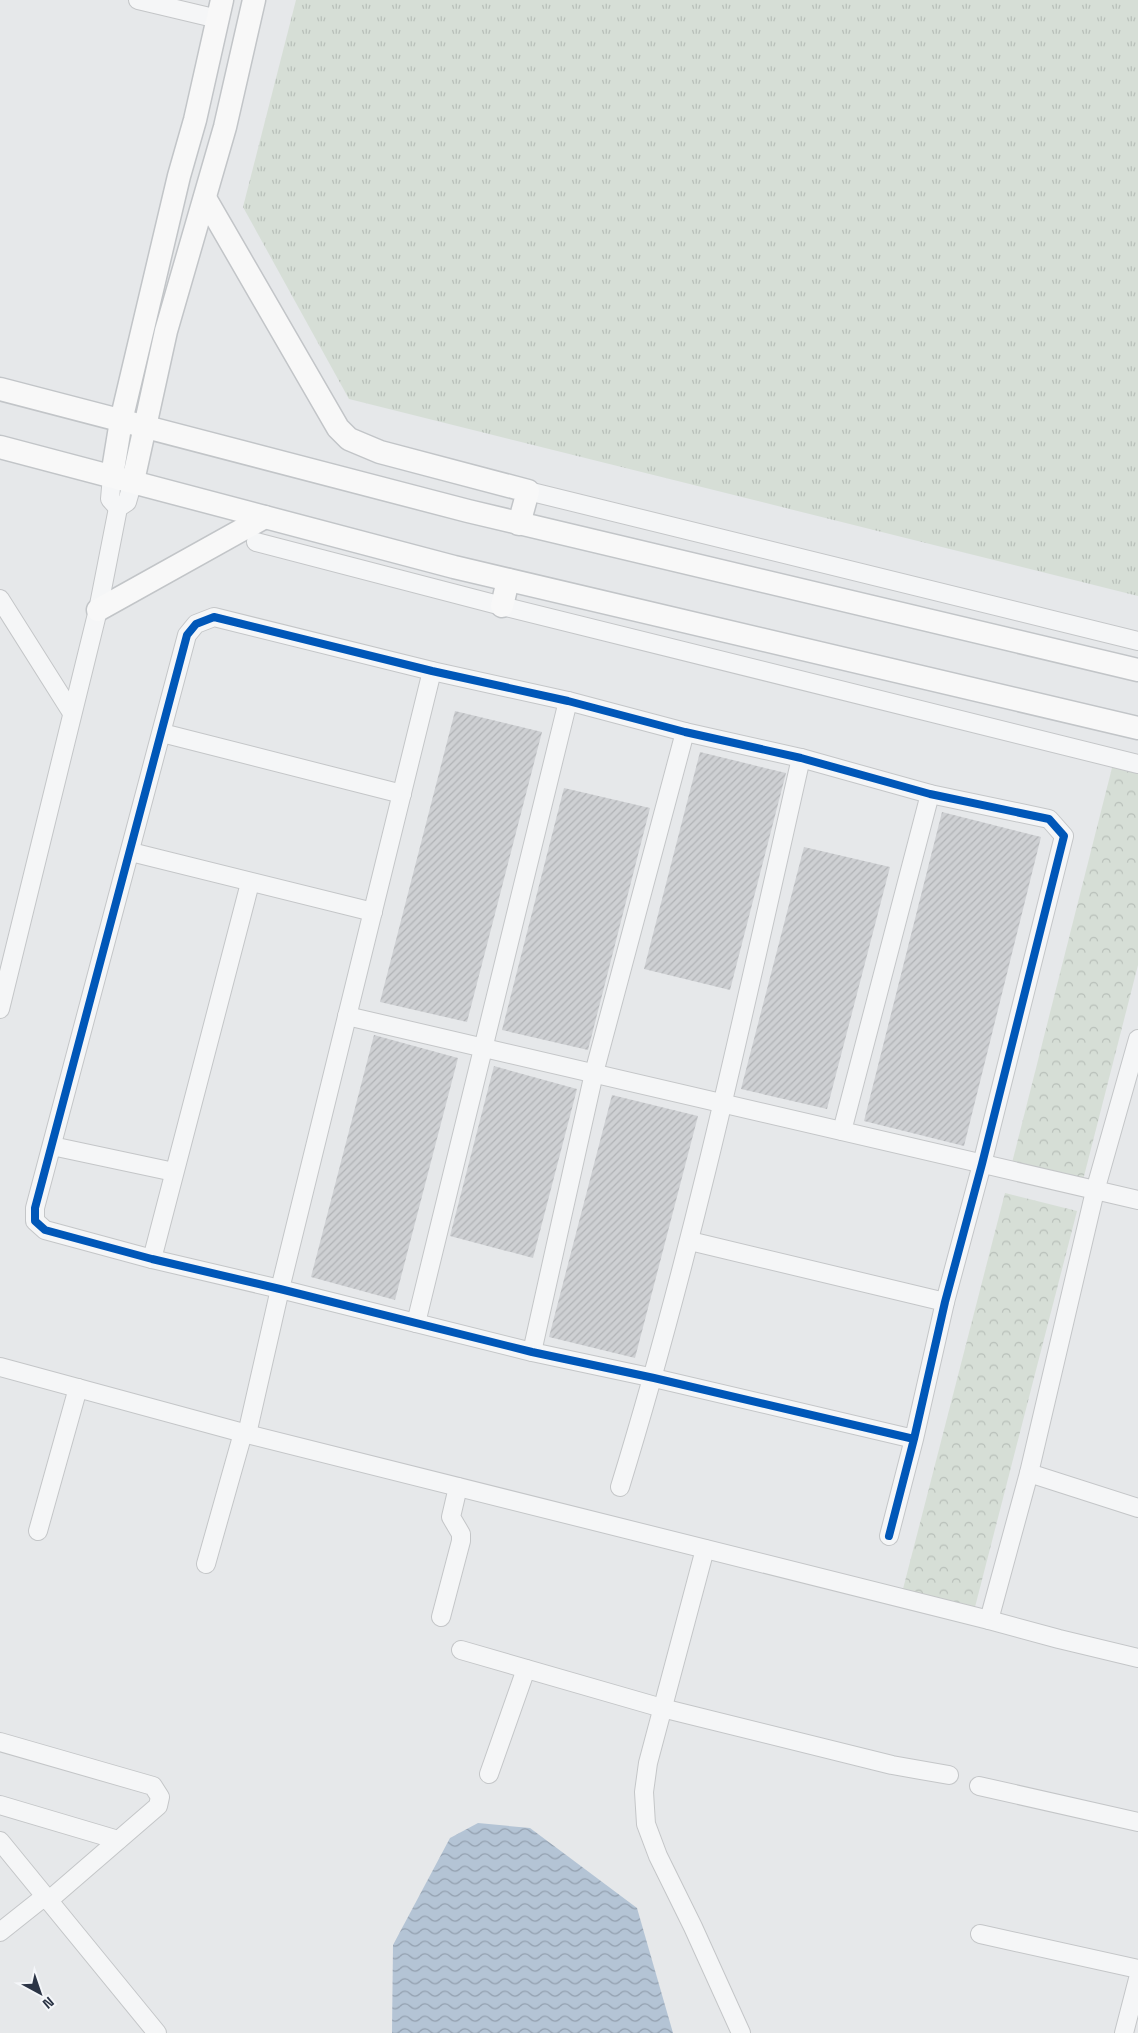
<svg xmlns="http://www.w3.org/2000/svg" width="1138" height="2033" font-family="'Space Grotesk',sans-serif">
<defs>
<pattern id="grass-tufts" width="24" height="20" patternUnits="userSpaceOnUse" patternTransform="scale(1.25)"><rect width="24" height="20" fill="#d6ded6"/><path d="M3 7l-1-3M5 7V3M7 7l1-3M15 17l-1-3M17 17v-4M19 17l1-3" fill="none" stroke="#b8bfb9"/></pattern>
<pattern id="park-crowns" width="20" height="18" patternUnits="userSpaceOnUse" patternTransform="scale(1.25)"><rect width="20" height="18" fill="#d6ded6"/><path d="M2 6a3 3 0 1 1 6 0M12 15a3 3 0 1 1 6 0" fill="none" stroke="#b8bfb9"/></pattern>
<pattern id="water-waves" width="16" height="10" patternUnits="userSpaceOnUse" patternTransform="scale(1.25)"><rect width="16" height="10" fill="#b4c4d5"/><path d="M0 5q4-4 8 0t8 0" fill="none" stroke="#93a0af"/></pattern>
<pattern id="building-hatch" width="6" height="6" patternUnits="userSpaceOnUse" patternTransform="scale(1.25)"><rect width="6" height="6" fill="#ced0d3"/><path d="M-1 1l2-2M0 6l6-6M5 7l2-2" fill="none" stroke="#b1b3b6"/></pattern>
</defs>
<rect width="100%" height="100%" fill="#e6e8ea"/>
<!-- grass -->
<polygon fill="url(#grass-tufts)" points="296,0 1138,0 1138,596 349,399 243,207"/>
<!-- park -->
<g fill="url(#park-crowns)">
<polygon points="1115,756 1138,761 1138,965 1083,1180 1012,1163"/>
<polygon points="1005,1193 1077,1211 975,1607 903,1589"/>
</g>
<!-- water -->
<polygon fill="url(#water-waves)" points="478,1823 530,1828 637,1908 673,2033 392,2033 393,1945 450,1838"/>
<!-- building -->
<g fill="url(#building-hatch)">
<polygon points="455,711 542,732 467,1022 380,1002"/>
<polygon points="700,752 786,773 730,990 644,969"/>
<polygon points="564,788 650,808 588,1050 502,1030"/>
<polygon points="942,812 1041,837 964,1146 864,1121"/>
<polygon points="804,847 890,867 827,1109 741,1089"/>
<polygon points="374,1035 458,1058 395,1300 311,1277"/>
<polygon points="494,1066 577,1089 533,1258 450,1236"/>
<polygon points="612,1095 698,1116 635,1358 549,1337"/>
</g>
<g fill="none" stroke-linecap="round" stroke-linejoin="round">
<!-- minor casing -->
<g stroke="#c4c6c8" stroke-width="20">
<g id="minor">
<polyline points="138,0 218,19"/>
<polyline points="112,476 110,499 118,508"/>
<polyline points="528,491 1138,641"/>
<polyline points="256,542 502,606 1138,764"/>
<polyline points="0,599 72,713"/>
<polyline points="162,733 402,794"/>
<polyline points="131,852 373,912"/>
<polyline points="0,1009 98,610 118,508 127,502 133,481"/>
<polyline points="347,1016 1138,1200"/>
<polyline points="842,1131 930,794"/>
<polyline points="52,1146 174,1172"/>
<polyline points="690,1241 945,1302"/>
<polyline points="152,1259 250,883"/>
<polyline points="416,1323 568,701"/>
<polyline points="532,1352 594,1073 685,732"/>
<polyline points="0,1367 247,1434 989,1620 1059,1639 1138,1658"/>
<polyline points="247,1434 280,1289 432,671"/>
<polyline points="1029,1473 1138,1508"/>
<path d="M620,1487C694,1247 746,1002 801,758"/>
<polyline points="38,1531 78,1388"/>
<polyline points="889,1536 914,1439 945,1302 982,1164 1064,836 1049,819 930,794 801,758 685,732 568,701 432,671 214,617 196,624 187,635 35,1208 35,1221 45,1230 152,1259 280,1289 532,1352 654,1378 914,1439"/>
<polyline points="705,1549 648,1763 644,1792 646,1824 658,1856 693,1927 741,2033"/>
<polyline points="206,1564 243,1433"/>
<polyline points="441,1617 461,1541 461,1534 451,1517 458,1487"/>
<polyline points="989,1620 1029,1473 1095,1191 1138,1039"/>
<polyline points="461,1650 662,1708 892,1765 949,1775"/>
<polyline points="0,1742 153,1786 160,1797 158,1806 48,1901"/>
<polyline points="489,1774 526,1669"/>
<polyline points="979,1786 1138,1822"/>
<polyline points="0,1805 118,1840"/>
<polyline points="0,1841 157,2033"/>
<polyline points="0,1932 44,1897"/>
<polyline points="980,1934 1138,1969"/>
<polyline points="1124,2033 1138,1979"/>
</g>
</g>
<!-- major casing -->
<g stroke="#c2c5c8" stroke-width="25">
<g id="major">
<polyline points="205,198 338,428 349,439 380,452 528,491 519,524"/>
<polyline points="0,389 468,511 1138,670"/>
<polyline points="0,447 454,567 1138,728"/>
<polyline points="112,476 121,421 179,176 195,120 222,0"/>
<polyline points="133,481 166,331 225,127 254,0"/>
<polyline points="502,606 508,580"/>
<polyline points="98,610 265,517"/>
</g>
</g>
<!-- minor -->
<use href="#minor" stroke="#f5f6f7" stroke-width="18"/>
<!-- major -->
<use href="#major" stroke="#f8f8f8" stroke-width="22"/>
<!-- cycleway casing -->
<g stroke="#f4f6f9" stroke-width="11">
<polyline id="cycleway" points="889,1536 914,1439 945,1302 982,1164 1064,836 1049,819 930,794 801,758 685,732 568,701 432,671 214,617 196,624 187,635 35,1208 35,1221 45,1230 152,1259 280,1289 532,1352 654,1378 914,1439"/>
</g>
<!-- cycleway -->
<use href="#cycleway" stroke="#0057b8" stroke-width="8"/>
</g>
<!-- north arrow -->
<g transform="translate(40 1993) rotate(140)" stroke="#f4f6f9" stroke-width="4" paint-order="stroke">
<path d="M0-4L9 19L0 12L-9 19Z" fill="#2b3445"/>
<text y="-8" font-size="14" font-weight="bold" text-anchor="middle" fill="#2b3445">N</text>
</g>
</svg>
